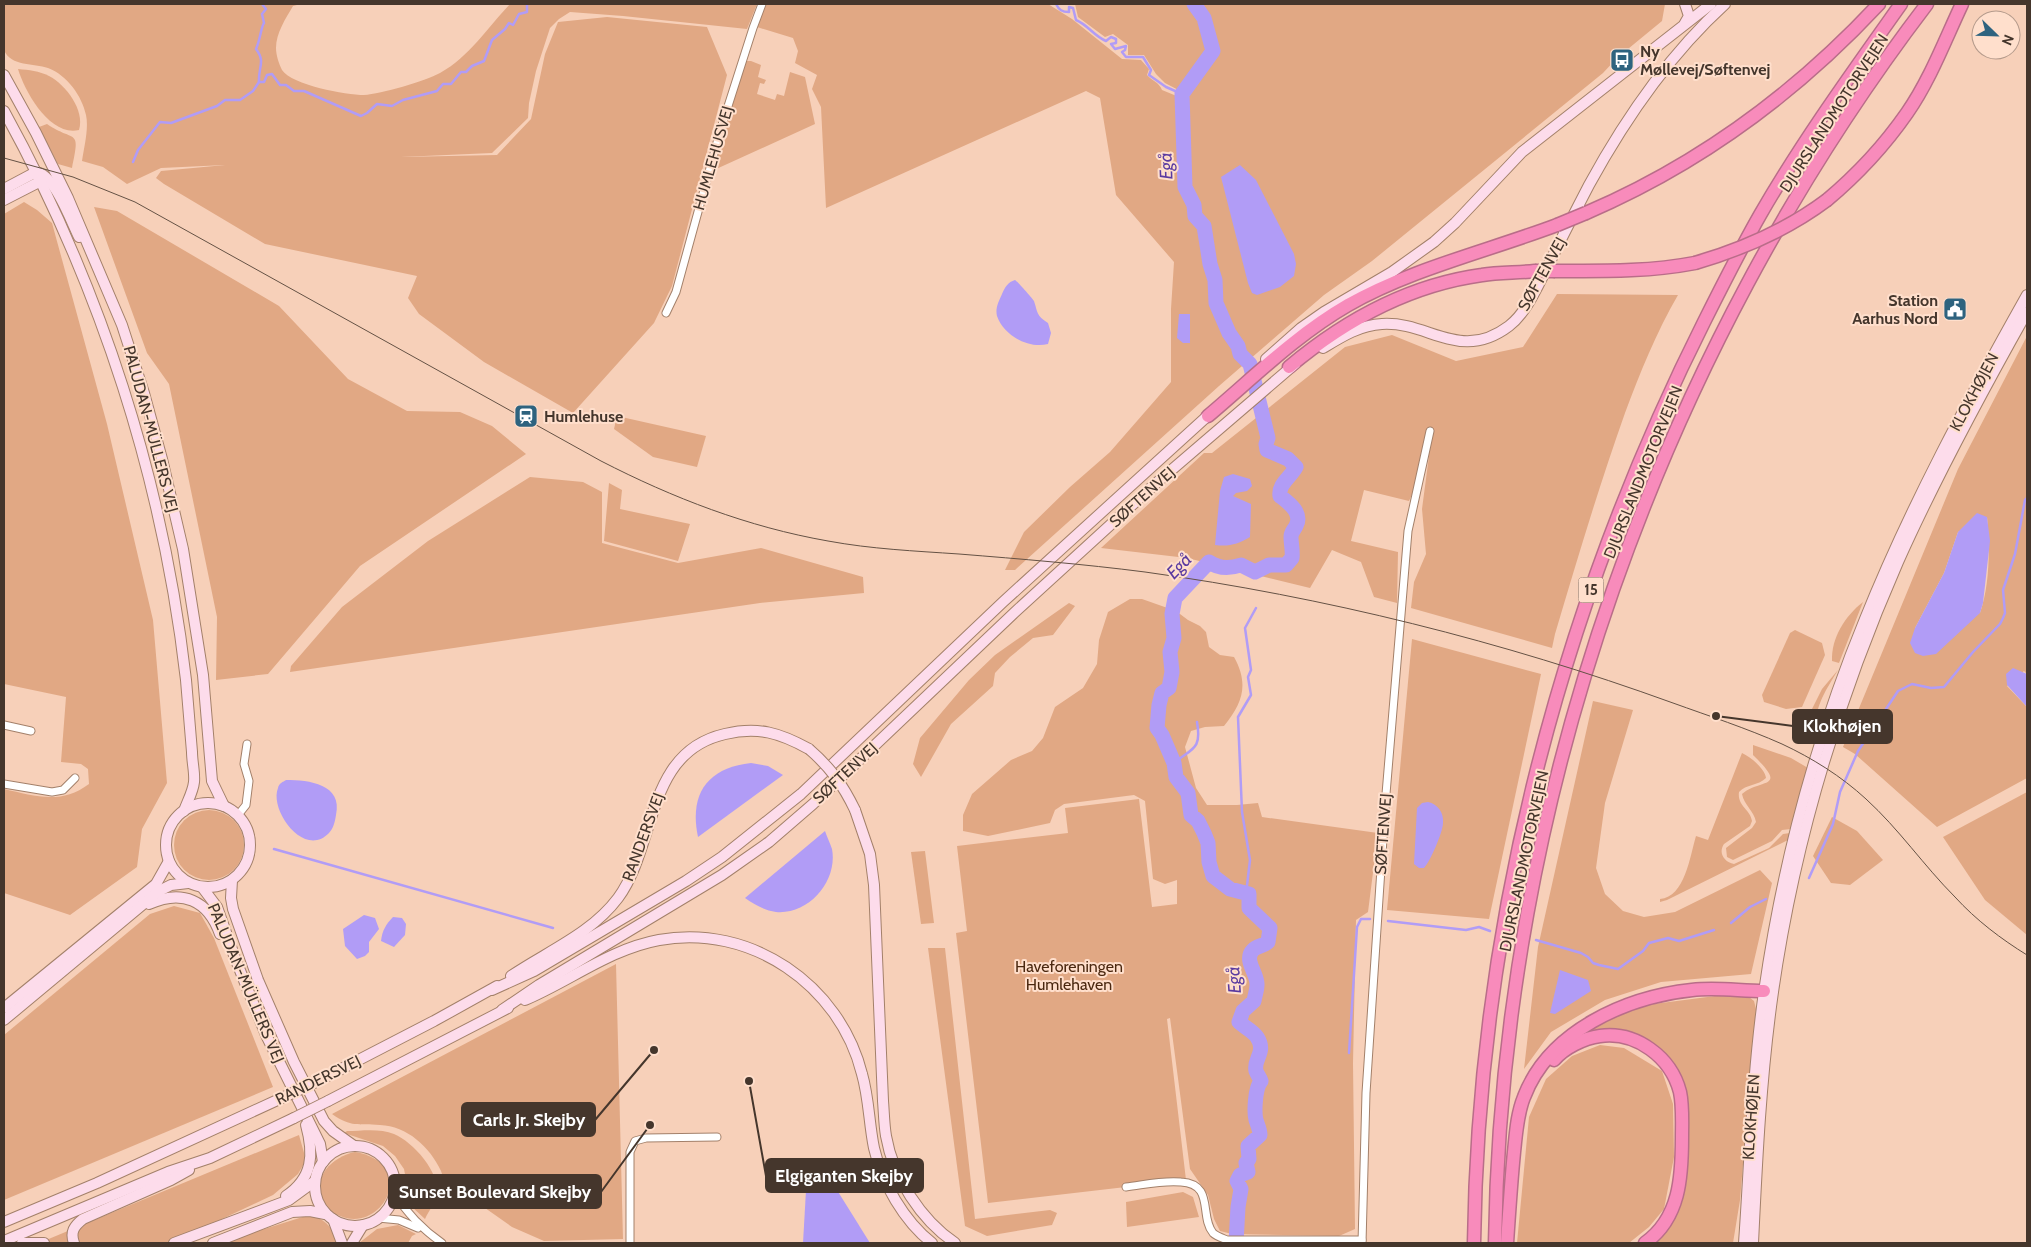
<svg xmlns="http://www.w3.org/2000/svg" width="2031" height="1247" font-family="Cabin,sans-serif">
<rect width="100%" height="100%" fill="#f7d0b9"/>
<!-- green -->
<g fill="#e1a884" fill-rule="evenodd">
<path d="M4,4H301L293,6C286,18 276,33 276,48C276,55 279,64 282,70C292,85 346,95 364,95C381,94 425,81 440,73C469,57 488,27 510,4H757L747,29L623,16L570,12L559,19L550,28L536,71L529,103L528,118L492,153L401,157L497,155L531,119L545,54L558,22L607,17L707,27L727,75L672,286L654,323L573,413L484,362L419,314L408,298L417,276L265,244L164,184L156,178L161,171L225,165L161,168L127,184L103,167L82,161C84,147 89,128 86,115C82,96 67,75 48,68C34,63 11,67 4,50C1,43 4,13 4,4Z"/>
<path d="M766,4H1048L1072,19L1122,59L1141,60L1149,69L1147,75C1152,81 1159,82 1162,90L1179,97L1182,185L1193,209L1194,218L1201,226L1213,282L1212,300L1232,345L1238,341L1218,299L1207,226L1199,216L1196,202L1189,191L1184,133L1186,94L1165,83L1156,74L1144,55H1128V45L1113,34L1105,37L1078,17L1075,4H1072H1665L1662,21L1617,58L1603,73L1372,261L1324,295L1219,386L1015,570H1005L1024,532L1070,487L1110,452L1171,382V309L1174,262L1116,195L1100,98L1086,91L826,208L821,107L812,89L817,75L795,63L798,51L793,38L757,27Z"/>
<polygon points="745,61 751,61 761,65 758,77 766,80 764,84 760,83 757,94 775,100 777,94 784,96 790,72 805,77 815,124 714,170"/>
<path d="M18,69C29,70 39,71 49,76C66,85 85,110 79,130C50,137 25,92 18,69Z"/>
<path d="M47,124C75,143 81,127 72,168L58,164L39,127Z"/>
<path d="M24,202L37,210L52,223L107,424L153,620L167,783L142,829L137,867L70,915L4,893V789C35,796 61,805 89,784L88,769L81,764L61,762L66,697L4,684V214Z"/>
<polygon points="94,207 117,211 279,306 348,379 407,411 460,412 492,426 526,454 360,566 268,674 216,680 217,617 169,384 147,353"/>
<path d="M1557,294L1678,295C1656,333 1640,373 1625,413C1599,486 1577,560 1555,634L1552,648L1411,608L1414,582L1426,554L1422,509L1429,456L1409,501L1364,490L1351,541L1398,552L1397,603L1374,597L1361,562L1332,550L1310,588L1187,558L1101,548L1204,453H1212L1345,347L1392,335L1456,361L1523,347Z"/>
<path d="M2027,336V674L2024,671L2007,686L2027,707V778L1937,827L1855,754L1843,747L1958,469ZM1987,517C1990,546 1990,585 1980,613L1915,628L1944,573L1958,532Z"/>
<polygon points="617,416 706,436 697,467 653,457 614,429"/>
<polygon points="530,477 583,482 602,492 602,543 678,563 761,548 863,577 864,593 760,603 290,672 291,666 342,607 428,541"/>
<polygon points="609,483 622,490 620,509 690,524 678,561 604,541"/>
<path d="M1130,599H1142L1176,611L1188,620L1200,626L1206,632L1209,647L1220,655L1234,657C1249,684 1243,703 1224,726L1205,727L1191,731L1185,747L1196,788L1207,805H1237L1258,803L1262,817L1378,833L1368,912L1356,920L1353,1063L1355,1229L1339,1236L1232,1234L1220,1231L1214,1219L1208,1195L1190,1169L1170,1018L1167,1019L1186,1180L988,1203L956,933L967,931L957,846L1068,833L1065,808L1139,799L1152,907L1177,904V880L1165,884L1153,879L1145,801L1134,795L1064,804L1055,810L1050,823L988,836L963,831V815L972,794L1011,760L1032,751L1043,738L1055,707L1083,688L1097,664L1099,640L1108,612Z"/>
<path d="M1863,602L1839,663L1832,661C1831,638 1845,616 1863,602Z"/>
<polygon points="1069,603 1075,606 1053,635 1033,638 1010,657 995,673 993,686 951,724 921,777 913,764 920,738 969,680 995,655"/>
<polygon points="1795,630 1822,643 1825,655 1802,707 1786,709 1764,702 1762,695 1790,633"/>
<polygon points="1412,639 1541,674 1489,919 1387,910"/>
<path d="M1838,670C1826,690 1816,704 1815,728L1805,723L1822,689Z"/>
<polygon points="1593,701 1633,710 1605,803 1596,868 1605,894 1623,911 1644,917 1675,912 1760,870 1772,883 1751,974 1661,982 1605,1000 1551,1032 1524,1069 1538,947"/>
<path d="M1753,745L1791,758L1808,768L1791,829L1782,830L1772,841L1733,860L1727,857L1726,848L1752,828L1756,822C1754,811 1744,805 1742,794C1761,778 1789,790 1753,755Z"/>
<path d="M1742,753C1751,757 1765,769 1766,778C1758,786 1746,784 1739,792C1737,806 1750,809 1752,821L1750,826L1724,844C1718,853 1724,862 1734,864L1769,848L1783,834L1790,833L1788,840L1667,900L1660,902V899C1685,897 1690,856 1696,836L1708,840Z"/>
<polygon points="2027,792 2027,935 1985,900 1943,837"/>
<circle cx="209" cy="845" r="35"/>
<polygon points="1832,817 1857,831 1883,860 1850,885 1831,883 1813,856"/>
<polygon points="925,851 934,923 921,924 911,852"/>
<polygon points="174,906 200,913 214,938 273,1087 4,1200 4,1035 150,914"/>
<polygon points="928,948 945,948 975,1219 1050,1210 1057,1213 1052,1225 987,1236 965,1226"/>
<path d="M616,964L623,1239L544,1241L512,1227L468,1196L461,1206L443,1194C443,1187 444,1178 441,1171C430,1147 407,1126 380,1125C357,1123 352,1128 332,1114Z"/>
<polygon points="1715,996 1740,996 1749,997 1754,1001 1756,1009 1740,1200 1733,1243 1654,1243 1675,1215 1677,1074 1670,1059 1656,1048 1579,1037 1617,1015 1646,1005"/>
<polygon points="1600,1045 1624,1048 1662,1071 1673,1104 1674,1157 1664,1209 1649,1227 1629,1243 1517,1243 1529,1117 1546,1079 1572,1056"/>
<path d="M347,1131C361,1131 380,1128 394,1134C413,1142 440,1172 437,1194C435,1204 429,1210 425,1219L411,1206L404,1169L395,1156L383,1146L344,1133Z"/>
<polygon points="299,1135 306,1160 298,1174 273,1195 171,1243 39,1243"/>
<path d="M355,1152C419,1163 383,1234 340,1216C333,1213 327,1209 323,1202C311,1177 332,1157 355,1152Z"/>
<polygon points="1183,1192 1193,1197 1199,1217 1127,1227 1126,1202"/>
<path d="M309,1215C326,1219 333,1228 338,1243H225L258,1231Z"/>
<polygon points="398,1225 416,1234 412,1236 408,1243 359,1243 377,1229"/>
</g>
<!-- water -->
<g fill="#b19cf6">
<polygon points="1240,165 1256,180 1294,254 1296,264 1294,276 1280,287 1257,295 1252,293 1248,283 1221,177"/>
<path d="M1015,280C1017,281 1033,299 1034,301C1038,313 1036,315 1048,323L1051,333L1048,344C1029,349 1004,336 997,316C995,308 999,301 1002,294C1005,287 1008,282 1015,280Z"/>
<polygon points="1179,314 1190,314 1190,343 1183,343 1177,338"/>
<path d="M1233,474L1250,479L1252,486L1247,491L1236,493L1233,496L1251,504L1250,537C1238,544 1229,547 1215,545L1220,491L1224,477Z"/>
<polygon points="1977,513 1987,517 1990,541 1983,603 1980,613 1936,654 1923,656 1915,653 1910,643 1915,628 1944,573 1958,532"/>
<polygon points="2013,668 2027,674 2027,707 2007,685 2006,674"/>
<path d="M751,763L768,766L783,775L698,837C689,794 707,768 751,763Z"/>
<path d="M286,780C309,780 343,784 336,815C335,822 333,829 329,833C304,859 269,810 278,788C279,783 283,782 286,780Z"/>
<path d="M1428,802C1438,804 1444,813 1443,823C1443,832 1430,862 1424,868H1419L1414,864L1417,808L1422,803Z"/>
<path d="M825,831C827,837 830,843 832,849C838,881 809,915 776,912C764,910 755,905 745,898Z"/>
<polygon points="364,915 375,918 379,929 369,942 369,952 365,956 357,959 345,946 343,929"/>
<path d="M393,917L402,918L406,924L405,935L394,947L381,941C382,931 386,924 393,917Z"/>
<polygon points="1560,970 1588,980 1591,991 1555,1014 1550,1013"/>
<polygon points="813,1168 821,1168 827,1174 870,1243 803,1243 807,1173"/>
</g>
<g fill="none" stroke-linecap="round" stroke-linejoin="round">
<!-- stream -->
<g stroke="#b19cf6" stroke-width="2.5">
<path d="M262,4L266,9L262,14L264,23C261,27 260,41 256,49C266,62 258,67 259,82H264L267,75L272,74L280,85H286L294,91H304L361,116L367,113L377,104L392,106L403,100L437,91L443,84H451L461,72H466L472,66L484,61L492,40L505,29L509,23L513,25L519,14L527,12V4"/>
<path d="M1056,4C1059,10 1062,12 1069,12V7L1073,8L1076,20C1088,25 1094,36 1106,41L1111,37L1116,39V43L1111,44L1115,49L1126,46L1125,50L1122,52L1126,57H1143L1151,70L1149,75L1166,87L1182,94"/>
<polyline points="133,162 138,150 160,122 171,123 217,106 225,100 240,100 253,91 259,82"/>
<path d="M1174,763C1192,748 1202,750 1197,722"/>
<polyline points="274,849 553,928"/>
<polyline points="1809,878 1833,824 1840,792 1858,751 1898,691 1912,684 1931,688 1944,687 1973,652 2000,624 2003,618 2005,613 2003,590 2015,554 2025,500 2027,498"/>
<polyline points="1246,894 1250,860 1242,812 1238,717 1251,695 1248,677 1251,670 1245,628 1256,608"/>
<polyline points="1388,921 1466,930 1479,927 1490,931"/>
<polyline points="1731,923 1750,907 1766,899"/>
<polyline points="1536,940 1581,953 1588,957 1593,963 1599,965 1618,969 1643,951 1649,943 1668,938 1679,941 1714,930"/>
<polyline points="1349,1053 1357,927 1361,919 1370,919"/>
</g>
<!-- river -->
<path stroke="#b19cf6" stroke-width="15" d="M1194,4L1204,18L1213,51L1182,94L1185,187L1194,205L1195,216L1204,226L1210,264L1215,280L1216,303L1229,333L1238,346L1240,354L1250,364L1268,438L1266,444L1267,450L1288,459L1296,467C1291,477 1278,484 1280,496C1289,503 1303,513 1296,526C1294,530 1291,532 1291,537C1291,544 1293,551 1292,558L1286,565H1269L1255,572L1241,565C1229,569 1219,569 1209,562L1175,598L1172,614L1174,638L1170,652L1172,672L1169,688L1162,693L1159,705L1157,728L1162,735L1174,763L1176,777L1188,793L1191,815L1198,821L1204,833L1208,843L1209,862L1213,876L1230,889L1249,894V908L1270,928L1268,942C1263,946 1257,946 1253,950C1243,960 1258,974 1257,985C1257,990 1255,995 1254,1001L1243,1011L1239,1022C1244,1027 1252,1030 1257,1037C1267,1053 1253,1058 1256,1071C1257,1074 1260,1078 1261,1081C1255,1088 1254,1112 1256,1120C1258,1126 1260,1130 1260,1135L1248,1146L1249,1159L1246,1163L1248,1172L1240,1175L1237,1181L1241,1189L1238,1207L1236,1243"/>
<!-- street casing -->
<g stroke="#a3806a" stroke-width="9">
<g id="street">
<polyline points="666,313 676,292 721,128 753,28 762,4"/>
<polyline points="4,725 31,731"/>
<polyline points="4,784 52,792 63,790 75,778"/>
<polyline points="238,815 246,805 249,781 244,764 247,744"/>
<path d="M1126,1187C1143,1185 1163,1180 1181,1182C1215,1184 1199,1216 1213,1233C1216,1236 1222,1238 1227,1240H1362"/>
<path d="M395,1194C408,1215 422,1229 442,1243"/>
<polyline points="378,1218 399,1220 418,1228"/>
<polyline points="630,1243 630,1152 635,1141 646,1138 717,1137"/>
<polyline points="1362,1243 1366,1093 1386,794 1408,531 1430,431"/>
</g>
</g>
<!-- secondary casing -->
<g stroke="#a3806a" stroke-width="12">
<g id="secondary">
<polyline points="1685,23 1689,16 1685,4"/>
<polyline points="4,75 36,133 68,198 122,325 144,393 162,459 183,549 203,675 212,781 224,806"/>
<path d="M4,111C101,287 163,480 186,680C188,704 190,728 192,752C192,762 195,773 194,782C193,792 187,802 184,811"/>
<path d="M36,172C54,174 71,221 79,237"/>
<polyline points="4,189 36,172"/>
<polyline points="4,200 41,181 44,177"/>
<path d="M1323,348C1341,337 1360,325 1382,324C1429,321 1460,363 1509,326C1527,312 1537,287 1548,266C1561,239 1575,212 1589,185C1625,119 1669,55 1725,4"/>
<polyline points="1266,359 1301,328 1324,312 1392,272 1434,242 1455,223 1522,152 1711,4"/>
<circle cx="208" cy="845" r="42"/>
<path d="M855,810L870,854L874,885L883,1101C884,1113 884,1124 886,1136C893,1177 921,1220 955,1243"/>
<polyline points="232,880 231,898 233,909 258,980 294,1062 324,1121 333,1131 354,1146"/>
<polyline points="202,887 217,907 235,958 266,1035 320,1144 323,1162"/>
<path d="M149,904C182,889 208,900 220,934"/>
<path d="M511,976C548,951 591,934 618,898C657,845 645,752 725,734C758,726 780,733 809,749"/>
<polyline points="492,990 534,971 686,881 722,857 801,794 1003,602 1213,411"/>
<path d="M525,1000C570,981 610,949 659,940C750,923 840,985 862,1074C869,1098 869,1124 874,1148C882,1183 904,1221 932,1243"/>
<polyline points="4,1008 156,884 169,861"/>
<polyline points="502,1010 539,985 722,875 769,842 813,804 1014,613 1154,485 1295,364"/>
<polyline points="4,1020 159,891 171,885 188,883"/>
<polyline points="318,1081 434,1021 497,986"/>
<polyline points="328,1101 508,1008"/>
<circle cx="355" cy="1186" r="40"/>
<path d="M286,1196C313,1178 314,1154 306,1125"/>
<polyline points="333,1219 342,1243"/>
<polyline points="4,1222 97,1183 284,1097"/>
<polyline points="4,1241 168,1172 210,1158 294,1118"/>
<polyline points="22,1243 44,1243"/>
<path d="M74,1243C70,1232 74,1226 83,1219L171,1180L189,1170"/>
<polyline points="174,1243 289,1200 315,1181"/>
<polyline points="213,1243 292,1212 310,1211 325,1214"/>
<polyline points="352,1243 363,1225"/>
<path d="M1744,1243C1750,1159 1752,1076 1764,992C1782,865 1816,738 1865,619C1910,507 1968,400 2027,295"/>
<path d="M1753,1243C1757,1159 1761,1076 1773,992C1794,845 1838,699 1898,562C1936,477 1981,394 2027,312"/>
</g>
</g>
<!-- highway casing -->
<g stroke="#b96d89" stroke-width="15">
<g id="highway">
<path d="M1827,200C1858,174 1884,146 1907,113C1930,80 1945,40 1962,4"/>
<path d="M1586,213C1698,165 1796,93 1879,4"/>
<path d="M1555,271C1602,271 1648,272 1695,263"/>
<path d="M1289,367C1344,321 1409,285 1482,275C1499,272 1517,273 1535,271"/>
<path d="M1208,416C1253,378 1296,335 1348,305C1411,269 1488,251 1557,225"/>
<path d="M1554,1060C1564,1048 1584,1038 1600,1036C1636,1031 1671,1057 1680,1092C1683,1106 1682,1123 1682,1137C1682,1177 1680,1218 1645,1243"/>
<path d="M1474,1243C1478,924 1561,607 1704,322C1722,286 1740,250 1760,215C1802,142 1852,73 1901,4"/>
<path d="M1495,1243C1501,802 1660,354 1927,4"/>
<path d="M1507,1243C1509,1213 1511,1183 1514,1152C1516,1134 1517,1114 1524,1097C1549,1031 1626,997 1692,990C1716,987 1740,991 1764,991"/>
</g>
</g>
<!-- street -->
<use href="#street" stroke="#fff" stroke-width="7"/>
<!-- secondary -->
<use href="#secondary" stroke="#fddceb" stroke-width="10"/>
<!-- highway -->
<use href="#highway" stroke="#f88bbb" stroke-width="12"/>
<!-- tram -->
<path stroke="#655245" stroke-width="1" d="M4,158L73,177L135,202L601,461C673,498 748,527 828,541C871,549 915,551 959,554C1021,559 1083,564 1145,572C1325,597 1502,641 1673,703C1709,716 1746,728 1782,744C1812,758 1841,776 1866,799C1899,829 1924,866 1955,897C1976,920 2001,939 2027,955"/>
<!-- secondary-bridge casing -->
<g stroke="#a3806a" stroke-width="12" stroke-linecap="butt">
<g id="secondary-bridge">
<path d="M809,749C830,767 843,785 855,810"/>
<polyline points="284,1097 318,1081"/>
<polyline points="294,1118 328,1101"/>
</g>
</g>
<!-- highway-bridge casing -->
<g stroke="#b96d89" stroke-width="15" stroke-linecap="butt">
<g id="highway-bridge">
<polyline points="1557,225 1586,213"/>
<path d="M1695,263C1743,249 1787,230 1827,200"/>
<polyline points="1535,271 1555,271"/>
</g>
</g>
<!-- secondary-bridge -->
<use href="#secondary-bridge" stroke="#fddceb" stroke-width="10"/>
<!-- highway-bridge -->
<use href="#highway-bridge" stroke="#f88bbb" stroke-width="12"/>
</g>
<!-- icons -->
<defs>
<g id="bus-square" transform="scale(1.25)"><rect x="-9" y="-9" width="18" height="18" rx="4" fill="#2e637f" stroke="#ffdfcc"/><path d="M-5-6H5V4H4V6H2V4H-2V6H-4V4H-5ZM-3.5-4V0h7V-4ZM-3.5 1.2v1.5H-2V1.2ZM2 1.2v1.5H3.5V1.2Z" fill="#fff"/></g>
<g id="civic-square" transform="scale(1.25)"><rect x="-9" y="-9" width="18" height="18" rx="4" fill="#2e637f" stroke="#ffdfcc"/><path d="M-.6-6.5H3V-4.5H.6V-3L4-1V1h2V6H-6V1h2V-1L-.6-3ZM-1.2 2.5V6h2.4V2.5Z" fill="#fff"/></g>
<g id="station-square" transform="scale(1.25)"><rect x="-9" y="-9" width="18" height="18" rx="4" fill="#2e637f" stroke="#ffdfcc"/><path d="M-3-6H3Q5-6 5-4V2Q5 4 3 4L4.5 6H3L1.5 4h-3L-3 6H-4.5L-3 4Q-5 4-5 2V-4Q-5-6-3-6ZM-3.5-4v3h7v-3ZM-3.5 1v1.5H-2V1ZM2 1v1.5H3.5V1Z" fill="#fff"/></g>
</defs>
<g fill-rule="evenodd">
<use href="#bus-square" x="1622" y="60"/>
<use href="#civic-square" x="1955" y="309"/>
<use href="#station-square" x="526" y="416"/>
</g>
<g text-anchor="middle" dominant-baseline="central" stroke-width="4" stroke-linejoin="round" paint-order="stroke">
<!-- shield labels -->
<rect fill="#ffdfcc" stroke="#7d695c" stroke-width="1" x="1578.5" y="577.5" width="25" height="25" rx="4"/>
<g font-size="15" font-weight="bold" fill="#45362c">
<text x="1591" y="590">15</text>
</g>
<!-- poi labels -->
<g font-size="16" font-weight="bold" fill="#45362c" stroke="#ffdfcc" text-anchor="start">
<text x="1640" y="51">Ny<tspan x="1640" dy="18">Møllevej/Søftenvej</tspan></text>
<text x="1938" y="300" text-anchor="end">Station<tspan x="1938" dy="18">Aarhus Nord</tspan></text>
<text x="544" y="416">Humlehuse</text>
</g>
<!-- street labels -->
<g font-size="16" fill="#45362c" stroke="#ffdfcc">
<text transform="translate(1834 113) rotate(-57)">DJURSLANDMOTORVEJEN</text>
<text transform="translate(713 158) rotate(-74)">HUMLEHUSVEJ</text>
<text transform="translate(1542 274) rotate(-61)">SØFTENVEJ</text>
<text transform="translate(1974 392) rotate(-62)">KLOKHØJEN</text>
<text transform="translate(151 429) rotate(75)">PALUDAN-MÜLLERS VEJ</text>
<text transform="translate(1643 472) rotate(-68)">DJURSLANDMOTORVEJEN</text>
<text transform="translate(1142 497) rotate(-42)">SØFTENVEJ</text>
<text transform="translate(845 773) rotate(-43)">SØFTENVEJ</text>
<text transform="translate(1383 834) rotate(-86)">SØFTENVEJ</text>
<text transform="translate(643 837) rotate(-70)">RANDERSVEJ</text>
<text transform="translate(1524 861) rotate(-78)">DJURSLANDMOTORVEJEN</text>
<text transform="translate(246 983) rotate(67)">PALUDAN-MÜLLERS VEJ</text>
<text transform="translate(318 1080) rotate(-26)">RANDERSVEJ</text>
<text transform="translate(1751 1117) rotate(-86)">KLOKHØJEN</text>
</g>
<!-- park labels -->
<g font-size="16" fill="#4b2810" stroke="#ffdfcc">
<text x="1069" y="966">Haveforeningen<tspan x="1069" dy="18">Humlehaven</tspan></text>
</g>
<!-- water labels -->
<g font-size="18" font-style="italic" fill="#5a3aa0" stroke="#ffdfcc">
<text transform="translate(1166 166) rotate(-92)">Egå</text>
<text transform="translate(1179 566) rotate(-46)">Egå</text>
<text transform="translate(1234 980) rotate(-94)">Egå</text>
</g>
</g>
<!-- callouts -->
<path fill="none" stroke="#45362c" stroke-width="2" d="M1716 716L1793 726M654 1050L595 1120M749 1081L766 1176M650 1125L601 1192"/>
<g fill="#45362c" stroke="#ffdfcc" stroke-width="2">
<circle cx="1716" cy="716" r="5"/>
<circle cx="654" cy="1050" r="5"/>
<circle cx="749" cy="1081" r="5"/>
<circle cx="650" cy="1125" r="5"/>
</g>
<g fill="#45362c" stroke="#45362c" stroke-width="2">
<rect x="1793" y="710" width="99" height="33" rx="5"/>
<rect x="462" y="1103" width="133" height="33" rx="5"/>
<rect x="766" y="1159" width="157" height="33" rx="5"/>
<rect x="389" y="1175" width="212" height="33" rx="5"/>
</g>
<g font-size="18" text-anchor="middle" font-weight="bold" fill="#fff">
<text x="1842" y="732">Klokhøjen</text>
<text x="529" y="1126">Carls Jr. Skejby</text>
<text x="844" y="1182">Elgiganten Skejby</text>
<text x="495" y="1198">Sunset Boulevard Skejby</text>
</g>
<!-- border -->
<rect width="2031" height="1247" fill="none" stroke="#45362c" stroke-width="10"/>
<!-- north arrow -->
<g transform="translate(1996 35) rotate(113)"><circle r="24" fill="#ffdfcc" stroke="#b59b8c"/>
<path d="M0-4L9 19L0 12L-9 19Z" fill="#2e637f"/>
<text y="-8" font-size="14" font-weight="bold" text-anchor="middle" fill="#45362c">N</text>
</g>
</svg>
